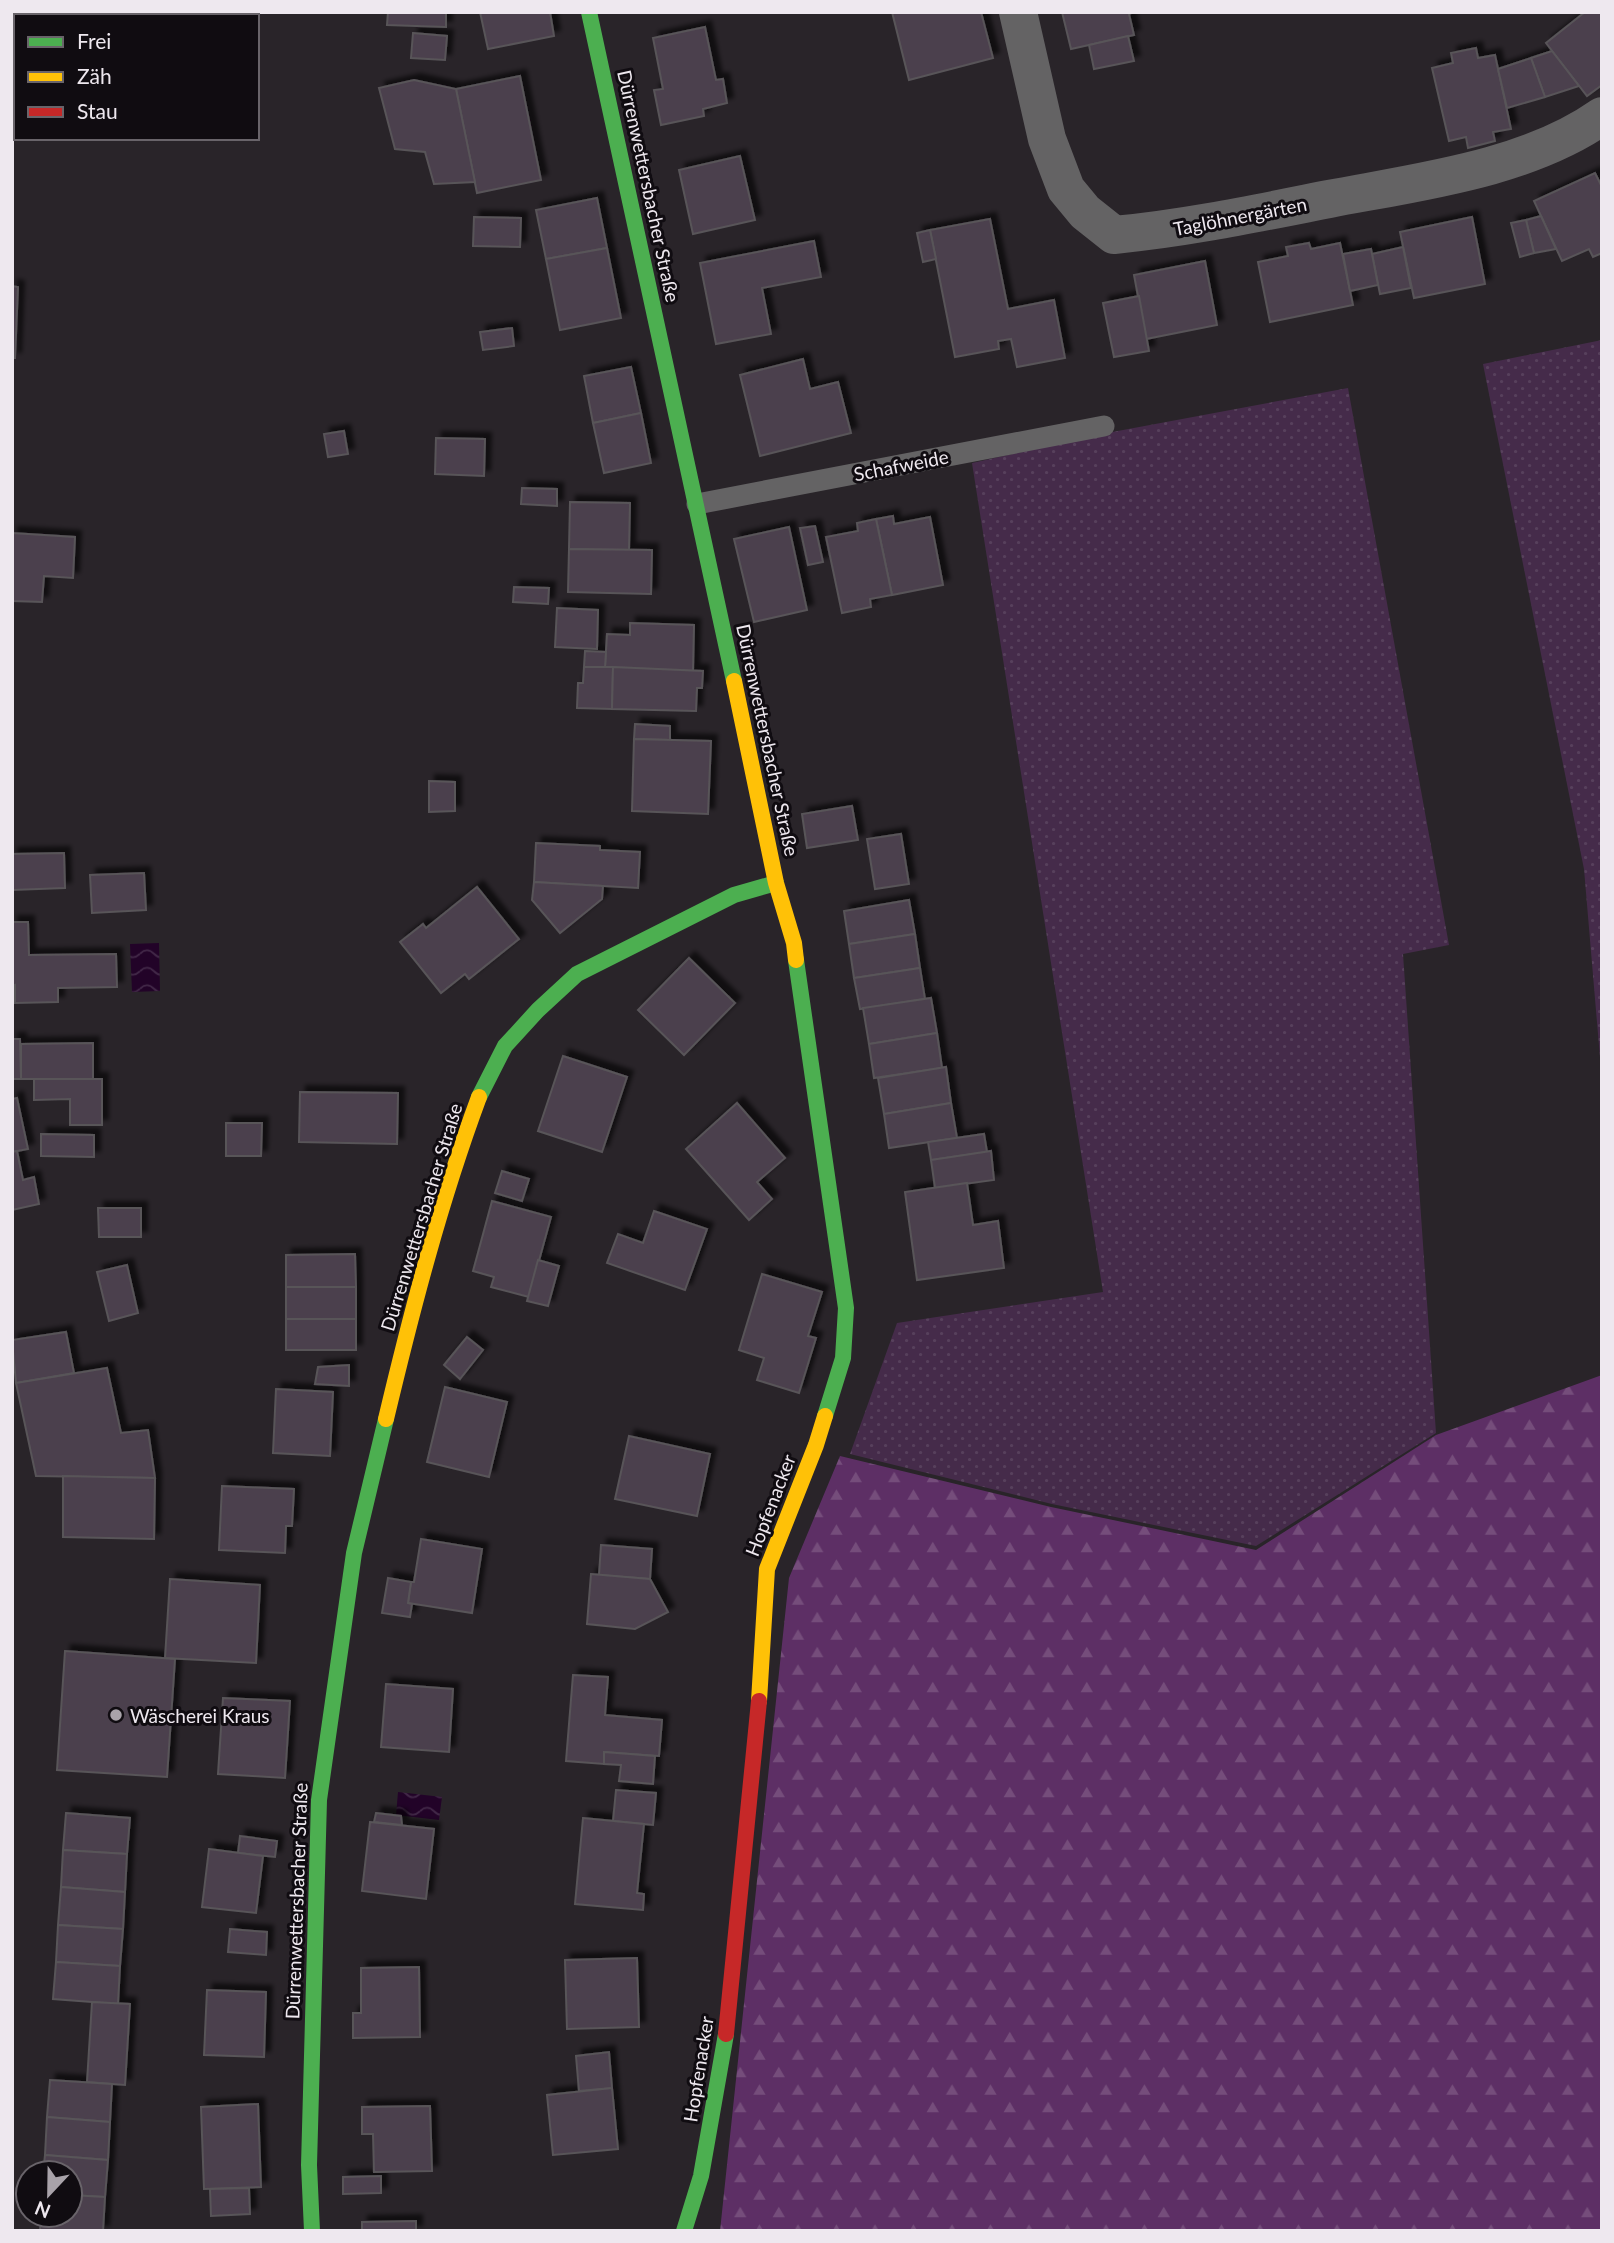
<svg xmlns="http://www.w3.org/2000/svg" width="1614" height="2243" font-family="Lato,sans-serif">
<defs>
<pattern id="green-dots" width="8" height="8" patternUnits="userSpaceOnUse" patternTransform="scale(1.75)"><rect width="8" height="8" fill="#452b4a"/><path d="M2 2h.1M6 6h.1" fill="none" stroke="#57405c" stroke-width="1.8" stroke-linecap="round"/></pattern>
<pattern id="forest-firs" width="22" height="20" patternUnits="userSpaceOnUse" patternTransform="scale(1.75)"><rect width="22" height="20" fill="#5d2f65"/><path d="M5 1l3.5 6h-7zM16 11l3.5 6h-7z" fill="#754d7b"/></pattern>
<pattern id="water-waves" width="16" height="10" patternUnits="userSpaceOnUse" patternTransform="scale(1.75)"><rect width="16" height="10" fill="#220328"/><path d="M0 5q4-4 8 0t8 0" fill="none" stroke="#422848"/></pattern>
<filter id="shadow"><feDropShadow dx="6" dy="-6" stdDeviation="2" flood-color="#0009"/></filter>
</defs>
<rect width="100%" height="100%" fill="#292429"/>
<!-- green -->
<g fill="url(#green-dots)">
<polygon points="1602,340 1602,1081 1584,869 1483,364"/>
<polygon points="1348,388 1449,945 1403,954 1436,1433 1256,1546 1052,1504 850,1454 897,1323 1103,1292 972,463 1107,433"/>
</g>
<!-- forest -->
<polygon fill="url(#forest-firs)" points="1602,1375 1602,2231 720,2231 789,1578 840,1456 1051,1507 1256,1550 1436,1435"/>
<!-- water -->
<g fill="url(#water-waves)">
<polygon points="159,943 160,991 132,992 130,944"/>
<polygon points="398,1792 442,1797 439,1820 396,1815"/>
</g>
<!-- building -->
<g fill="#4c404d" stroke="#585459" stroke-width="2" filter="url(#shadow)">
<polygon points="388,12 446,12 446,27 387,25"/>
<polygon points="480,12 550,12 554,36 488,49"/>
<polygon points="892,12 981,12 993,58 909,80"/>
<polygon points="1062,12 1133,12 1129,14 1134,35 1071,49"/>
<polygon points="1585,12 1602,12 1602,85 1587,96 1546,43"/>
<polygon points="705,27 716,80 723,79 727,103 703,109 704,116 661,125 654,90 663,89 653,38"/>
<polygon points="413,33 447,36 445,60 411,58"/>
<polygon points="1128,36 1134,61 1094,69 1089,45"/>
<polygon points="1476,48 1478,58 1495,55 1511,129 1493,132 1495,141 1468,148 1466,137 1449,141 1432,68 1453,63 1451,53"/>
<polygon points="1552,51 1579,86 1545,97 1531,58"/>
<polygon points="1531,58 1545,97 1507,108 1498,69"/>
<polygon points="520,76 541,180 477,193 456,89"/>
<polygon points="414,80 456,89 475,182 434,184 425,152 395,149 379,88"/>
<polygon points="740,156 755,220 693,234 679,170"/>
<polygon points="1595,173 1602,187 1602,253 1593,257 1589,249 1562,261 1534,201"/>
<polygon points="597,198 607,248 546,259 536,210"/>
<polygon points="1541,216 1556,249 1534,253 1526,220"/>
<polygon points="474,217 521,218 520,247 473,246"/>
<polygon points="1472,217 1485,284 1414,298 1400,232"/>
<polygon points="990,219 1008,309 1054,300 1065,358 1017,367 1011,339 998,341 999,349 955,357 930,230"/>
<polygon points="1526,220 1534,253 1520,257 1511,223"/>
<polygon points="930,230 936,259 923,262 917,233"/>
<polygon points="814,241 821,277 762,288 771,334 716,344 700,263"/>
<polygon points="1309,243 1311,249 1340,243 1353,305 1270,322 1258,262 1288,256 1286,247"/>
<polygon points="1403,247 1411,288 1380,294 1372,254"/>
<polygon points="607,248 621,318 560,330 546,259"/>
<polygon points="1371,249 1378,285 1350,291 1343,254"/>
<polygon points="1205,261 1217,325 1146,339 1134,275"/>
<polygon points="12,286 18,287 15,358 12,358"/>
<polygon points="1139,296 1149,351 1114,357 1103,303"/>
<polygon points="512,328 514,346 483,350 480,332"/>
<polygon points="803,359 810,389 838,382 851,433 760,456 740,375"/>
<polygon points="631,367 641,413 593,423 584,376"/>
<polygon points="641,413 651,463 604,473 593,423"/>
<polygon points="344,431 348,454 328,457 324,434"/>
<polygon points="436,438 485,439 484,476 435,474"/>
<polygon points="522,488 557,489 557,506 521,504"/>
<polygon points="570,502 630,503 629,550 569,549"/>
<polygon points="893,516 894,524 930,517 943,585 892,595 876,519"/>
<polygon points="876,519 892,595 870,599 871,607 842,613 826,537 858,531 857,523"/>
<polygon points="815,526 823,562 808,565 800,528"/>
<polygon points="789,527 807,610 754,622 734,539"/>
<polygon points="12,533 75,537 73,578 44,576 42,602 12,601"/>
<polygon points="569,549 652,550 651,594 568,592"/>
<polygon points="514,587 549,588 548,604 513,602"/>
<polygon points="557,608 598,610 597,649 555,647"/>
<polygon points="630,623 694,625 693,671 605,667 607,634 630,635"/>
<polygon points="585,651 606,652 605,667 584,667"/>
<polygon points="584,667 613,667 612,709 577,708 578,683 583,683"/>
<polygon points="613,667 703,671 702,688 697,688 696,711 612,709"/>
<polygon points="635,724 670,726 670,740 634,739"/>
<polygon points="634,739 711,741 708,814 632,811"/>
<polygon points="429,781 455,782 455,811 429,812"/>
<polygon points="852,806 858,840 807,848 802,814"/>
<polygon points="901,834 909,884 875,889 867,839"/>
<polygon points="536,843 600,846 600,850 640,852 638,888 534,882"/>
<polygon points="64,853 65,888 12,890 12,854"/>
<polygon points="144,873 146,910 92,913 90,875"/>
<polygon points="534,882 603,886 602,899 560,933 532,900"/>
<polygon points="477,887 519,939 469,979 465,974 441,993 400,942 423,924 426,928"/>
<polygon points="909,900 915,934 849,944 844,911"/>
<polygon points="12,922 28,922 29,955 116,954 117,987 58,988 58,1002 15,1003 15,985 12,986"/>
<polygon points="915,934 920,968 854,978 849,944"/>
<polygon points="689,958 735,1003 684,1055 638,1010"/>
<polygon points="920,968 925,999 860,1009 854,978"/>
<polygon points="931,998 937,1033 869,1044 863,1008"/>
<polygon points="937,1033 942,1068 874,1078 869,1044"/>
<polygon points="12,1039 20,1039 21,1079 12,1079"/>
<polygon points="93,1043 93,1079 21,1079 21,1044"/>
<polygon points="563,1056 627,1077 602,1152 538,1131"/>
<polygon points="946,1067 951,1103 884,1114 878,1078"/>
<polygon points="34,1079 102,1079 102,1125 70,1125 70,1099 34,1100"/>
<polygon points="300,1092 398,1093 397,1144 299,1142"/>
<polygon points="17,1098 28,1149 12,1152 12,1099"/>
<polygon points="737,1103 785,1158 757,1182 772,1199 749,1220 686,1149"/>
<polygon points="951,1103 957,1138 889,1148 884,1114"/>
<polygon points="226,1123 262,1123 261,1156 226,1156"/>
<polygon points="41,1134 94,1135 94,1157 41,1156"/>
<polygon points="984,1134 987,1152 931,1160 928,1142"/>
<polygon points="17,1151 23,1180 34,1177 39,1204 12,1210 12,1152"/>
<polygon points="991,1151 994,1180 935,1188 931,1160"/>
<polygon points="502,1171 529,1179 522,1201 495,1193"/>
<polygon points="967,1183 973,1225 998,1221 1004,1268 917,1280 905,1192"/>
<polygon points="492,1201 551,1217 529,1297 491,1287 494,1277 473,1271"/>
<polygon points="98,1208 141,1208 141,1237 99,1237"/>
<polygon points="654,1211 707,1229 685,1290 607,1263 618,1234 643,1243"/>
<polygon points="355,1254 356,1287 286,1287 286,1255"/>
<polygon points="538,1260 559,1266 548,1306 527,1301"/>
<polygon points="127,1265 138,1313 109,1321 97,1272"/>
<polygon points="762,1274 822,1292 808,1336 816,1338 799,1393 757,1380 764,1358 739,1350"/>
<rect x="286" y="1287" width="70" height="32"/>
<rect x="286" y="1319" width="70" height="31"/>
<polygon points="66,1332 74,1373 16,1383 12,1340"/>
<polygon points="467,1337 483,1350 460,1379 444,1365"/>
<polygon points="349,1365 349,1386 315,1384 318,1367"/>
<polygon points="107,1368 121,1433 148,1430 155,1478 36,1476 16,1383"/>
<polygon points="445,1387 507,1402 489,1477 427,1462"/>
<polygon points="276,1389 333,1392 330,1456 273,1453"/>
<polygon points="629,1436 710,1454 697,1516 615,1499"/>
<polygon points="63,1476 155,1478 154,1539 63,1537"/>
<polygon points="222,1486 294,1489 292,1526 286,1526 285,1553 219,1550"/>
<polygon points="421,1539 482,1549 472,1613 408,1603 411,1582 414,1582"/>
<polygon points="601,1545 652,1549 650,1579 599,1575"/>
<polygon points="591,1574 650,1579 668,1612 635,1629 587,1624"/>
<polygon points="388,1578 411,1582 408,1603 412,1604 410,1617 382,1613"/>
<polygon points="170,1579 260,1585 256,1663 165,1658"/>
<polygon points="65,1651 175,1659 167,1777 57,1770"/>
<polygon points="573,1675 608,1677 605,1715 662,1720 659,1756 604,1752 604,1764 566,1761"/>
<polygon points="386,1684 453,1689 449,1752 381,1747"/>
<polygon points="223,1698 290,1701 285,1778 218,1774"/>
<polygon points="604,1752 655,1756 653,1784 619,1781 621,1765 604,1764"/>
<polygon points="616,1790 656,1793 653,1825 613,1821"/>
<polygon points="66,1813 130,1818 127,1854 63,1850"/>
<polygon points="376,1813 401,1816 402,1825 374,1822"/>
<polygon points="583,1818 644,1824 637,1893 644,1894 643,1910 575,1904"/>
<polygon points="370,1822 434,1829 426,1899 362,1891"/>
<polygon points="240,1836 277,1841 275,1857 238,1853"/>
<polygon points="209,1849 263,1856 256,1913 202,1907"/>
<polygon points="63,1850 127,1854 125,1892 61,1887"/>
<polygon points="61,1887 125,1892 123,1929 58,1925"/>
<polygon points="58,1925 123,1929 120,1966 56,1962"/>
<polygon points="230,1929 267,1932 266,1955 228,1952"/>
<polygon points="637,1958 639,2027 567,2029 565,1960"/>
<polygon points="56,1962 120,1966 118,2004 53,1999"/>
<polygon points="419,1967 420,2037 353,2038 353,2013 361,2013 361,1968"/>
<polygon points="207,1990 266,1992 264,2057 204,2055"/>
<polygon points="92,2002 130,2004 125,2085 87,2082"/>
<polygon points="609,2052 612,2088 579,2091 576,2056"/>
<polygon points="50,2080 112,2084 110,2122 47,2117"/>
<polygon points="612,2088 618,2149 553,2155 547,2095"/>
<polygon points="258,2104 261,2187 204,2189 201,2107"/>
<polygon points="430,2106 432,2171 374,2172 373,2134 362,2134 362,2107"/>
<polygon points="47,2117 110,2122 108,2160 45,2155"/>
<polygon points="45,2155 108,2160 105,2197 70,2195 70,2173 43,2173"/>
<polygon points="381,2176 381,2193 343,2194 343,2177"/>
<polygon points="249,2188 250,2214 211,2216 210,2189"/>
<polygon points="70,2195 105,2197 103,2231 40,2231 41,2215 70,2215"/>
<polygon points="416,2221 416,2231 362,2231 362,2222"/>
</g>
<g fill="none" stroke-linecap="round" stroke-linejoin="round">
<!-- lane -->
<polyline stroke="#646364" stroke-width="21" points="697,504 1104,426"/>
<!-- street -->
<path stroke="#646364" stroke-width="38" d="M1018,12L1047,139L1066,189L1085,212L1114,235C1187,228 1258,213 1329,199C1418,182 1527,169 1602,116"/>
<!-- fast -->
<g stroke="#4caf50" stroke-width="16">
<polyline points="589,12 734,681"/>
<polyline points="796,960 846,1308 843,1358 825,1416"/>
<polyline points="479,1097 505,1046 538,1010 577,974 734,895 776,883"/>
<polyline points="312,2231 309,2165 319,1800 354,1553 386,1419"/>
<polyline points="684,2231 701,2176 726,2034"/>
</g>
<!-- slow -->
<g stroke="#ffc107" stroke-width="16">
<polyline points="734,681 776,883 794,943 796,960"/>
<path d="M386,1419C412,1310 440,1202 479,1097"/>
<polyline points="759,1701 767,1569 816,1445 825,1416"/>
</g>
<!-- jam -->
<polyline stroke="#c62828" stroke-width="16" points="726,2034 759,1701"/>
</g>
<!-- markers -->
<circle fill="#a9a3aa" stroke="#100c11" stroke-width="2.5" cx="116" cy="1715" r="7"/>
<g text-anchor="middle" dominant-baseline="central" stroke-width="6" stroke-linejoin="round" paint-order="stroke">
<!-- street labels -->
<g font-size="19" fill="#eee8ef" stroke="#100c11">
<text transform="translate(649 186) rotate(78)">Dürrenwettersbacher Straße</text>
<text transform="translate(1240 216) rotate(-11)">Taglöhnergärten</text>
<text transform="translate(901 465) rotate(-11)">Schafweide</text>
<text transform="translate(768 740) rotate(78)">Dürrenwettersbacher Straße</text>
<text transform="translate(421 1217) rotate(-73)">Dürrenwettersbacher Straße</text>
<text transform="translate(770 1505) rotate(-69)">Hopfenacker</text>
<text transform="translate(296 1901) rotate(-88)">Dürrenwettersbacher Straße</text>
<text transform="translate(698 2069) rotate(-81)">Hopfenacker</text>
</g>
<!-- poi labels -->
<g font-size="19" fill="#eee8ef" stroke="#100c11" text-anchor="start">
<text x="130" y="1715">Wäscherei Kraus</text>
</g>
</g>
<!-- border -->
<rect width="1614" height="2243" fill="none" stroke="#eee8ef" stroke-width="28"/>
<!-- legend -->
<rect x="14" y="14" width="245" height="126" fill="#100c11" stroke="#69646a" stroke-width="2"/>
<rect x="28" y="37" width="35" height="10" fill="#4caf50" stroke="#69646a" stroke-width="2"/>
<text x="77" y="49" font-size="21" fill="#eee8ef">Frei</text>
<rect x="28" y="72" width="35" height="10" fill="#ffc107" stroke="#69646a" stroke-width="2"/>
<text x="77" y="84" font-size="21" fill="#eee8ef">Zäh</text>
<rect x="28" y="107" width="35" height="10" fill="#c62828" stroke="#69646a" stroke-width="2"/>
<text x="77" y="119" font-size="21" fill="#eee8ef">Stau</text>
<!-- north arrow -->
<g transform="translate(49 2194) rotate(202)"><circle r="33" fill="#100c11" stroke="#69646a" stroke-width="2"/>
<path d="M0-5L12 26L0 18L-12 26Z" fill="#a9a3aa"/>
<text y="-10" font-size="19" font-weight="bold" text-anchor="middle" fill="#eee8ef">N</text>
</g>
</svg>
